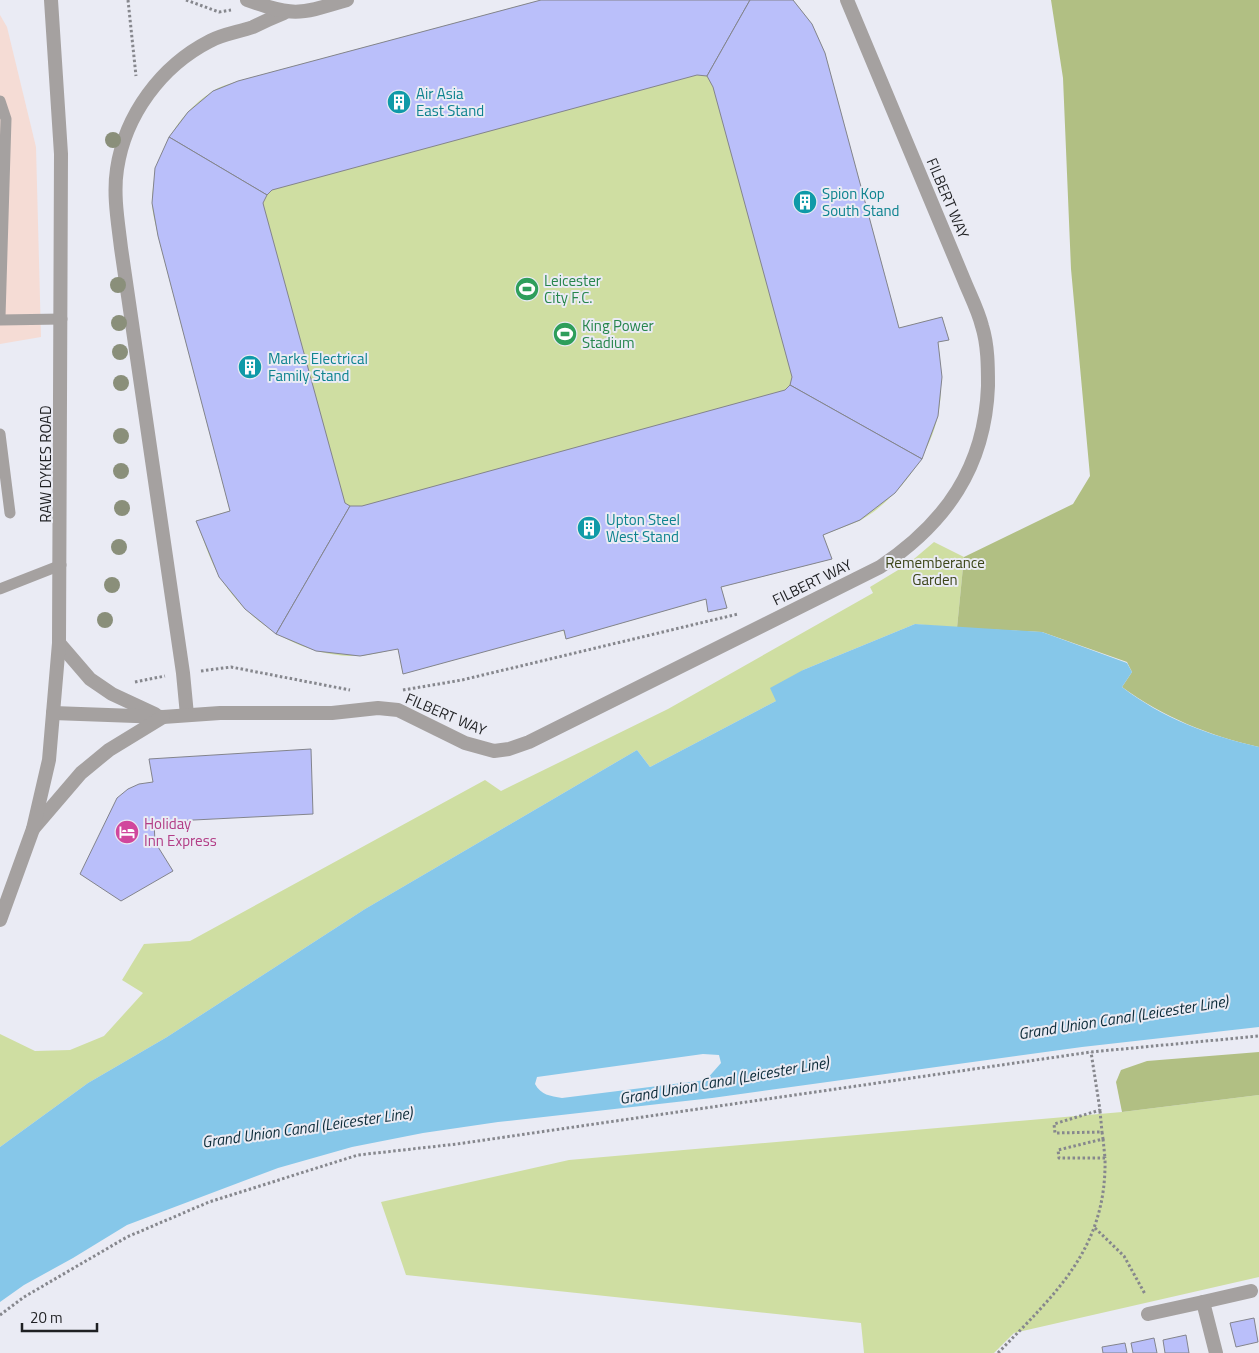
<svg xmlns="http://www.w3.org/2000/svg" width="1259" height="1353" font-family="'Titillium Web',sans-serif">
<rect width="100%" height="100%" fill="#eaebf4"/>
<!-- commercial -->
<polygon fill="#f5dcd5" points="0,15 7,27 36,147 41,337 0,344"/>
<!-- green -->
<g fill="#cfdea2">
<path d="M541,0H793L812,24L825,53L899,328L942,317L949,340L938,342C941,367 943,391 938,415C930,456 895,502 859,521C848,526 835,530 823,535L832,559L721,587L727,608L708,612L706,599L566,639L563,630L403,674L398,649C386,651 372,655 360,656C304,658 249,625 220,577C209,560 204,539 196,521L230,511L158,236C156,225 152,213 152,202C153,158 175,115 213,91C220,86 230,84 238,81Z"/>
<polygon points="934,542 964,557 957,628 915,624 803,670 776,701 650,767 637,750 365,909 167,1037 88,1083 0,1147 0,1034 35,1051 70,1050 104,1036 143,993 122,980 144,944 190,941 485,780 501,791 668,709 873,593 870,587 908,564"/>
<polygon points="1259,1095 1259,1277 1014,1333 994,1353 864,1353 861,1323 406,1275 381,1202 569,1160 1122,1112"/>
</g>
<!-- forest -->
<g fill="#b1bf83">
<path d="M1051,0H1259V747C1210,736 1163,717 1122,687L1132,672L1127,662L1042,632L957,628L964,557L1073,504L1090,476L1071,269L1063,78Z"/>
<polygon points="1259,1052 1259,1095 1122,1112 1116,1082 1121,1070 1147,1061"/>
</g>
<!-- water -->
<path fill="#86c7e9" fill-rule="evenodd" d="M915,624L1042,632L1127,663L1132,672L1122,687C1162,718 1210,736 1259,747V1027L1082,1047L712,1098L498,1122L423,1133L352,1147L278,1168L127,1225L73,1258L24,1285L0,1302V1147L88,1083L167,1037L365,909L637,750L650,767L776,701L770,688L803,670ZM703,1054L719,1055L721,1063L706,1080L562,1098C550,1096 541,1095 535,1084L537,1077Z"/>
<!-- building -->
<g fill="#babffa" stroke="#83848c">
<polygon points="541,0 750,0 707,76 697,75 272,190 267,195 169,137 188,112 213,91 238,81"/>
<polygon points="750,0 793,0 812,24 825,53 899,328 942,317 949,340 938,342 942,377 938,416 922,459 790,385 792,377 713,87 707,76"/>
<polygon points="169,137 267,195 263,203 264,207 345,503 350,506 276,634 245,609 219,577 196,521 230,511 158,236 152,203 155,168"/>
<polygon points="790,385 922,459 895,493 860,520 823,535 832,559 721,587 727,608 708,612 706,599 566,639 564,630 403,674 398,649 360,656 316,651 276,634 350,506 362,506 785,390"/>
<polygon points="311,749 313,814 154,822 155,842 173,871 121,901 80,874 117,798 128,789 139,784 153,782 149,759"/>
<polygon points="1254,1318 1258,1342 1236,1347 1230,1323"/>
<polygon points="1186,1335 1189,1353 1165,1353 1163,1340"/>
<polygon points="1154,1338 1157,1353 1133,1353 1131,1343"/>
<polygon points="1125,1343 1127,1353 1103,1353 1102,1347"/>
</g>
<g fill="none" stroke-linecap="round" stroke-linejoin="round">
<!-- path -->
<g stroke="#86878d" stroke-width="3" stroke-dasharray="2.5 2.5" stroke-linecap="butt">
<polyline points="128,0 136,76"/>
<polyline points="186,0 219,12 231,10"/>
<polyline points="201,671 231,667 350,690"/>
<polyline points="135,682 165,676"/>
<polyline points="403,690 462,680 738,614"/>
<polyline points="1100,1111 1102,1132"/>
<polyline points="1103,1139 1105,1158"/>
<polyline points="1095,1228 1124,1256 1145,1294"/>
<polyline points="0,1315 24,1297 127,1237 209,1202 358,1155 457,1144 1091,1052 1259,1036"/>
<path d="M998,1353C1056,1293 1107,1248 1105,1158H1059L1058,1150L1103,1139L1102,1132L1055,1133L1054,1124L1100,1110L1091,1052"/>
</g>
<!-- service -->
<g stroke="#a5a1a0" stroke-width="11">
<polyline points="0,101 6,119 0,317"/>
<polyline points="0,320 62,319"/>
<polyline points="0,434 10,513"/>
<polyline points="0,589 61,565"/>
</g>
<!-- pedestrian -->
<path stroke="#a5a1a0" stroke-width="14" d="M187,715L183,673L121,248C118,222 113,195 117,169C125,115 161,66 210,41C223,34 239,32 253,27C263,22 274,17 284,13"/>
<!-- minor -->
<g stroke="#a5a1a0" stroke-width="14">
<path d="M247,0C295,17 300,14 347,0"/>
<polyline points="59,643 90,679 112,694 155,714"/>
<path d="M53,713L163,717L220,713H332L378,708L398,710L465,743L494,751L509,749L529,742L880,567C946,523 985,467 988,386C988,367 988,345 982,326C978,310 970,295 964,280L847,0"/>
<polyline points="33,829 81,773 109,750 163,717"/>
<polyline points="1203,1302 1251,1291"/>
<polyline points="1148,1314 1203,1302 1216,1353"/>
</g>
<!-- tertiary -->
<polyline stroke="#a5a1a0" stroke-width="14" points="0,920 33,829 49,760 59,643 61,154 51,0"/>
</g>
<!-- trees -->
<g fill="#8a8f7a">
<circle cx="113" cy="140" r="8"/>
<circle cx="118" cy="285" r="8"/>
<circle cx="119" cy="323" r="8"/>
<circle cx="120" cy="352" r="8"/>
<circle cx="121" cy="383" r="8"/>
<circle cx="121" cy="436" r="8"/>
<circle cx="121" cy="471" r="8"/>
<circle cx="122" cy="508" r="8"/>
<circle cx="119" cy="547" r="8"/>
<circle cx="112" cy="585" r="8"/>
<circle cx="105" cy="620" r="8"/>
</g>
<!-- icons -->
<defs>
<g id="building-disc" transform="scale(1.25)"><circle r="9.5" fill="#0f9aa8" stroke="#eaebf4"/><path d="M-4-6H4V6H1V3H-1V6H-4ZM-2.5-4.3h1.7v1.8h-1.7ZM.8-4.3h1.7v1.8H.8ZM-2.5-1h1.7V.8h-1.7ZM.8-1h1.7V.8H.8Z" fill="#fff"/></g>
<g id="stadium-disc" transform="scale(1.25)"><circle r="9.5" fill="#2e9e5b" stroke="#eaebf4"/><path d="M0-5a6.5 5 0 1 0 0 10a6.5 5 0 1 0 0-10ZM-3.5-1.8h7v3.6h-7Z" fill="#fff"/></g>
<g id="hotel-disc" transform="scale(1.25)"><circle r="9.5" fill="#d1479c" stroke="#eaebf4"/><path d="M-6-4.5h1.5V1H6V5H4.5V3h-9V5H-6ZM-4 0a1.8 1.8 0 1 1 3.6 0ZM.5 0V-2.5h3Q6-2.5 6 0Z" fill="#fff"/></g>
</defs>
<g fill-rule="evenodd">
<use href="#building-disc" x="399" y="102"/>
<use href="#building-disc" x="805" y="202"/>
<use href="#stadium-disc" x="527" y="289"/>
<use href="#stadium-disc" x="565" y="334"/>
<use href="#building-disc" x="250" y="367"/>
<use href="#building-disc" x="589" y="528"/>
<use href="#hotel-disc" x="127" y="832"/>
</g>
<g text-anchor="middle" dominant-baseline="central" stroke-width="4" stroke-linejoin="round" paint-order="stroke">
<!-- culture labels -->
<g font-size="15" fill="#0d838f" stroke="#eaebf4" text-anchor="start">
<text x="416" y="93">Air Asia<tspan x="416" dy="17">East Stand</tspan></text>
<text x="822" y="193">Spion Kop<tspan x="822" dy="17">South Stand</tspan></text>
<text x="268" y="358">Marks Electrical<tspan x="268" dy="17">Family Stand</tspan></text>
<text x="606" y="519">Upton Steel<tspan x="606" dy="17">West Stand</tspan></text>
</g>
<!-- street labels -->
<g font-size="15" fill="#1f2023" stroke="#eaebf4">
<text transform="translate(948 198) rotate(67)">FILBERT WAY</text>
<text transform="translate(45 464) rotate(-90)">RAW DYKES ROAD</text>
<text transform="translate(812 582) rotate(-26)">FILBERT WAY</text>
<text transform="translate(446 714) rotate(23)">FILBERT WAY</text>
</g>
<!-- leisure labels -->
<g font-size="15" fill="#27864d" stroke="#eaebf4" text-anchor="start">
<text x="544" y="280">Leicester<tspan x="544" dy="17">City F.C.</tspan></text>
<text x="582" y="325">King Power<tspan x="582" dy="17">Stadium</tspan></text>
</g>
<!-- park labels -->
<g font-size="15" fill="#3b4417" stroke="#eaebf4">
<text x="935" y="562">Rememberance<tspan x="935" dy="17">Garden</tspan></text>
</g>
<!-- hotel labels -->
<g font-size="15" fill="#b23c85" stroke="#eaebf4" text-anchor="start">
<text x="144" y="823">Holiday<tspan x="144" dy="17">Inn Express</tspan></text>
</g>
<!-- water labels -->
<g font-size="16" font-style="italic" fill="#0e2d3b" stroke="#eaebf4">
<text transform="translate(1123 1017) rotate(-9)">Grand Union Canal (Leicester Line)</text>
<text transform="translate(724 1080) rotate(-10)">Grand Union Canal (Leicester Line)</text>
<text transform="translate(307 1127) rotate(-8)">Grand Union Canal (Leicester Line)</text>
</g>
</g>
<!-- scale -->
<path d="M22 1323v8h75v-8" fill="none" stroke="#1f2023" stroke-width="2.5"/>
<text x="30" y="1323" font-size="15" fill="#1f2023" stroke="#eaebf4" stroke-width="4" paint-order="stroke">20 m</text>
</svg>
